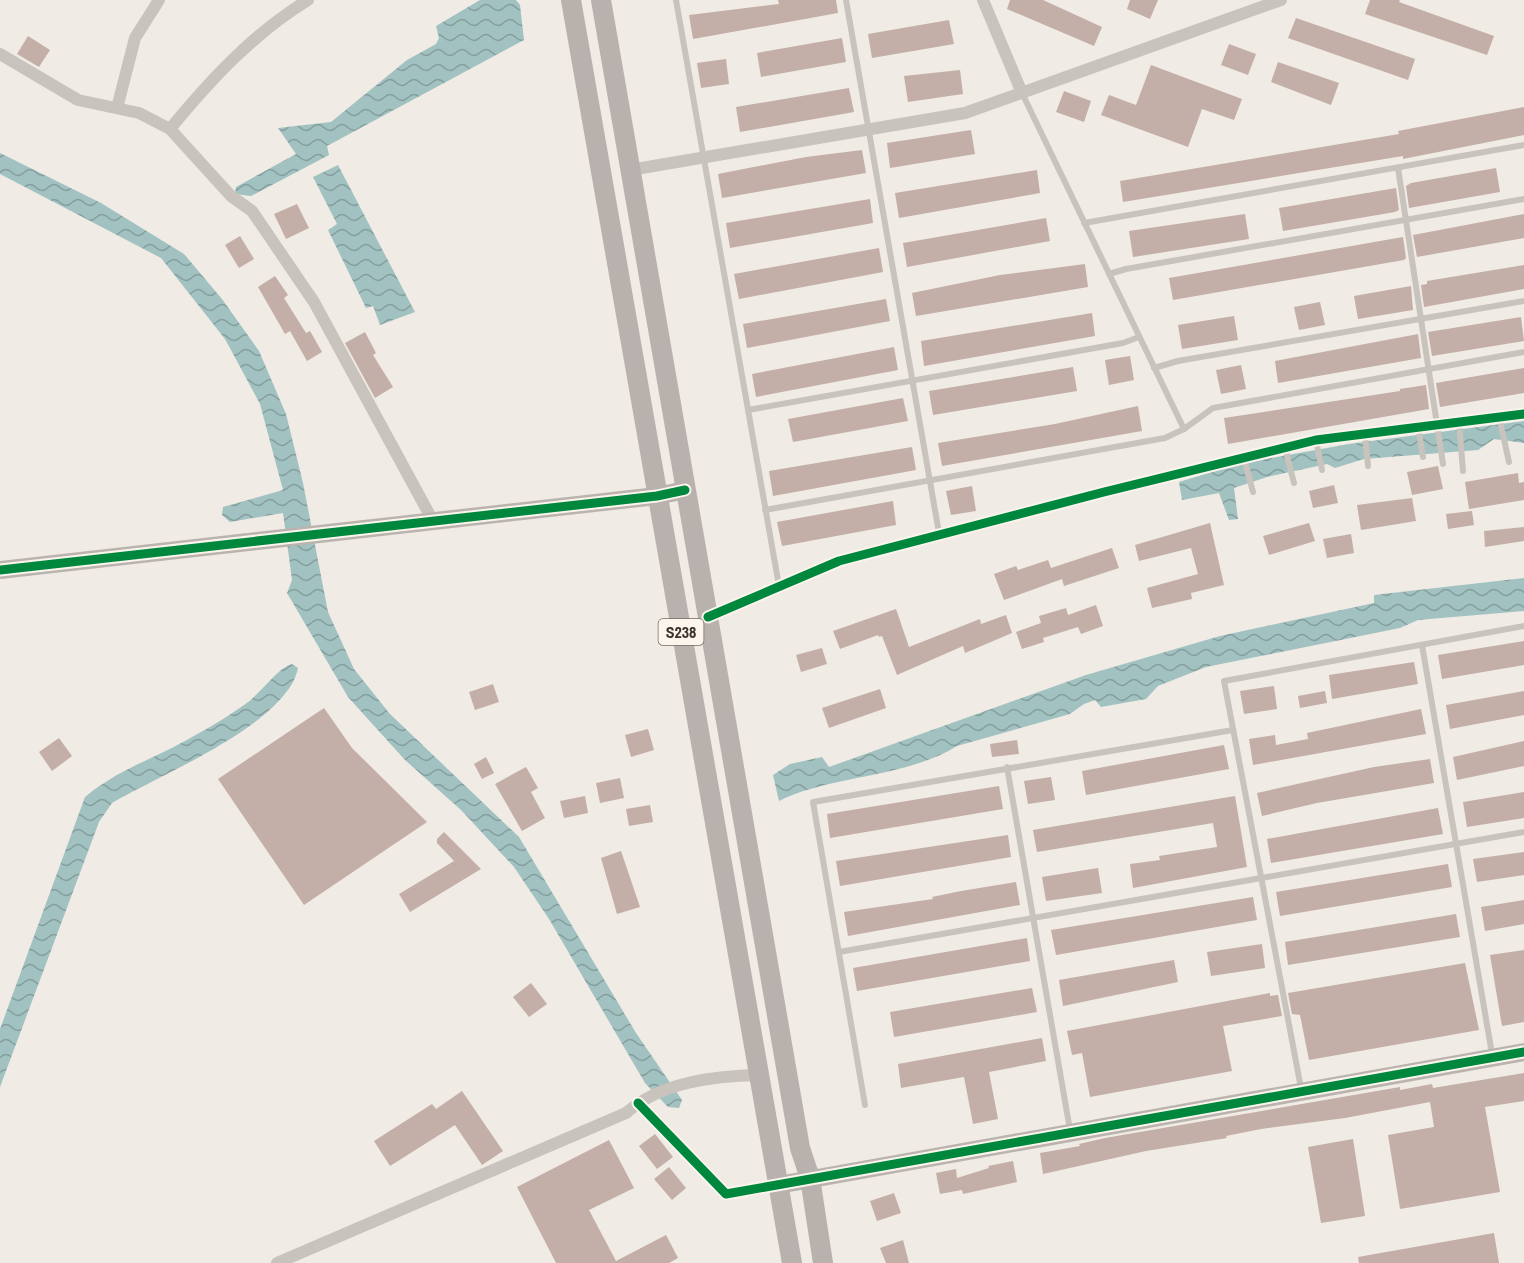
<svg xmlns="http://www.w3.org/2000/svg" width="1524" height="1263" font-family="'Archivo Narrow',sans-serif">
<defs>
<pattern id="water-waves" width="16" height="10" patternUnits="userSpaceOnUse" patternTransform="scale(1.5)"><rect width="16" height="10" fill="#a1c2c1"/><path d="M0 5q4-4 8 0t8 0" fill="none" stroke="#849e9d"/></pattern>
</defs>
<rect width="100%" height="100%" fill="#f0ebe5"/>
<!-- water -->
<g fill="url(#water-waves)">
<polygon points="480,0 516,0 520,5 524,40 327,146 329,155 251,196 235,194 236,187 296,154 278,128 331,122 407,60 436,44 439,38 436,26"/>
<polygon points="0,153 101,203 184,254 222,299 259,351 286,414 303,483 328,612 354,669 390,714 519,837 636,1033 682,1100 679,1108 668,1107 645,1083 549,919 514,867 461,810 405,760 348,697 287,593 292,580 283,513 230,522 222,515 223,507 283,490 260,404 225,339 161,258 0,174"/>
<polygon points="338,165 415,312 380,325 373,306 366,308 328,230 337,224 313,177"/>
<polygon points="1524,421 1524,443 1494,439 1478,450 1364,459 1335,468 1327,464 1267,477 1234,488 1238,519 1229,520 1219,493 1182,500 1179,482 1238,464 1349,444"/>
<path d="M1524,578V611L1418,620L1400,628L1206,667L1158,686L1146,699L1101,707L1095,700L1084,704L1070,714L957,746C906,778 831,775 779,801L773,775L790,764L822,757L829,767L1086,675L1220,636L1374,603V595Z"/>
<path d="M292,664L298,668C287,724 159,775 112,803L99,822L0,1087V1029L85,797C118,770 148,761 185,741C205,730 226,718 244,705C261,694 277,668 292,664Z"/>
</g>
<!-- building -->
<g fill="#c3afa7">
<polygon points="778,0 836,0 838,13 693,39 689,15 779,4"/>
<polygon points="1010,0 1043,0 1102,27 1094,46 1007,9"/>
<polygon points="1130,0 1158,0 1150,19 1127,9"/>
<polygon points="1370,0 1400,0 1399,2 1494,36 1487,55 1365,14"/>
<polygon points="1296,18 1415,59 1408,80 1288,38"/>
<polygon points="949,20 954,44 872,58 868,34"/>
<polygon points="28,36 50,50 39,67 17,54"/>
<polygon points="842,38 846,62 761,77 757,53"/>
<polygon points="1229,44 1256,54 1248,75 1221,65"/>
<polygon points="726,59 729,84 701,88 697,63"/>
<polygon points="1278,62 1339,83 1331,105 1271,82"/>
<polygon points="1151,65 1242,99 1234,120 1202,109 1188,147 1101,115 1109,95 1136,105"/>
<polygon points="960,70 963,94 908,102 904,76"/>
<polygon points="849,88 854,112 740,132 736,107"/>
<polygon points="1064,91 1091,101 1084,122 1056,112"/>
<polygon points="1524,107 1524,135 1403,159 1403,156 1123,202 1120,181 1399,134 1398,131"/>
<polygon points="971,130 975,154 890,168 887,143"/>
<polygon points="862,150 866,173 722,198 718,174 806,157"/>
<polygon points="1496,168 1500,192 1409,208 1406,186 1411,183"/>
<polygon points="1037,170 1040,193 899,218 895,193"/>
<polygon points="1396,188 1399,210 1395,212 1283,231 1279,208"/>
<polygon points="870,199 873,223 730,248 726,223"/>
<polygon points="297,204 309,228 286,239 274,214"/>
<polygon points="1245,214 1249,239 1133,257 1129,231"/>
<polygon points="1524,214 1524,238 1417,257 1413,235"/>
<polygon points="1046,218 1050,241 907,267 903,243"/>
<polygon points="240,236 254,259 239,268 225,245"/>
<polygon points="1403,237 1406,258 1404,260 1173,300 1169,278"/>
<polygon points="879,248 883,272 739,299 734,274"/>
<polygon points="1085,264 1088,287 916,316 912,293 1000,275"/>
<polygon points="1524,265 1524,289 1424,307 1421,285 1427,284 1427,281"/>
<polygon points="275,276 288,295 284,298 306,333 310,331 322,352 307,361 290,331 285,334 258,287"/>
<polygon points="1411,286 1413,310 1358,319 1354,296"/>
<polygon points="886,299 890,321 747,348 743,324"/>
<polygon points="1320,302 1325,325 1299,330 1294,307"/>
<polygon points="1092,313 1095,336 924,366 921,341"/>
<polygon points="1234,316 1238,340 1182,349 1178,325"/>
<polygon points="1521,317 1524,341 1432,356 1428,332"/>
<polygon points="365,332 376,353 373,355 393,387 375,398 345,343"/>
<polygon points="1418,334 1421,358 1278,383 1275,361"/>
<polygon points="894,347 898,370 756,397 752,374"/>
<polygon points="1130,356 1134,380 1109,385 1105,360"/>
<polygon points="1241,365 1246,389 1221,394 1216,370"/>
<polygon points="1073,367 1077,391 933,415 929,391"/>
<polygon points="1524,368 1524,393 1440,407 1436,383"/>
<polygon points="1426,385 1429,409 1228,444 1224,418 1400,391 1400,389"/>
<polygon points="903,398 908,421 793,442 788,419"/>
<polygon points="1138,406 1142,431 942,466 938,443 1055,424"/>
<polygon points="912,447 916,470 773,496 769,471"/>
<polygon points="1438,466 1443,489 1412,495 1407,472"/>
<polygon points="1518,473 1519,483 1524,482 1524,500 1469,509 1465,482"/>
<polygon points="1334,485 1338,503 1313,508 1309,491"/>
<polygon points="972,486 976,511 951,515 946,491"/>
<polygon points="1412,498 1416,521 1361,530 1357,505"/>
<polygon points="893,501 896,525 782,546 777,522"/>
<polygon points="1472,511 1474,525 1448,529 1446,514"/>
<polygon points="1210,523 1224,585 1191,593 1192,599 1152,608 1147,588 1198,574 1191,548 1139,561 1135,545"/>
<polygon points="1309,523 1315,541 1269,555 1263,536"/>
<polygon points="1524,527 1524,541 1485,547 1484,531"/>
<polygon points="1351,534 1354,553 1327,558 1323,539"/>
<polygon points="1112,548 1119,568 1064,586 1062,579 1004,600 994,574 1016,566 1018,570 1048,560 1051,568"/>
<polygon points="1096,605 1103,626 1081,634 1078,627 1043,638 1044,642 1022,649 1016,632 1041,623 1039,616 1066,608 1068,615"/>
<polygon points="896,609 909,647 980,619 981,624 1006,615 1012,633 965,653 963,646 897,675 882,636 879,637 878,635 840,649 833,631"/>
<polygon points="1524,641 1524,665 1442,679 1438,655"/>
<polygon points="822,648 827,664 801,672 796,655"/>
<polygon points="1414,662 1418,684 1332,699 1329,675"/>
<polygon points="493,684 499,702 475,710 469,692"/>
<polygon points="1274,686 1277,709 1244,714 1240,691"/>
<polygon points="880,689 886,708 829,728 822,708"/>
<polygon points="1325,691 1327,703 1300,708 1298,696"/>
<polygon points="1524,691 1524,715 1450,729 1446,705"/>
<polygon points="324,708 352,748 427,822 304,905 218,779"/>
<polygon points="1421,709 1426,734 1253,765 1249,739 1275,735 1276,745 1308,739 1307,733"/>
<polygon points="648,729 654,750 631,757 625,735"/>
<polygon points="59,738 72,756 52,771 39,752"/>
<polygon points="1017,740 1019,754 992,757 990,744"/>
<polygon points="1524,741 1524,766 1457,780 1453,757"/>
<polygon points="1224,745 1229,769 1086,795 1082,771"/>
<polygon points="486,757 494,773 482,779 474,764"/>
<polygon points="1430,759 1434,783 1317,803 1262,816 1257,793 1374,767"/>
<polygon points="526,767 538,788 531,792 545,818 522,831 495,784"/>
<polygon points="1051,777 1055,800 1028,804 1024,781"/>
<polygon points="620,778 624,798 600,803 596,783"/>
<polygon points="999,786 1003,809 830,838 827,814"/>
<polygon points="1524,792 1524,818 1467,827 1463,802"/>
<polygon points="585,796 588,813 564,818 560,801"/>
<polygon points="1235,796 1247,867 1133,888 1130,864 1160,860 1159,856 1217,847 1213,823 1037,852 1033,830"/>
<polygon points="650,805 653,822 629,826 626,809"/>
<polygon points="1438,808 1443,834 1271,863 1267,839"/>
<polygon points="444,832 481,869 410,912 399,894 454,861 437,843 437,839"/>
<polygon points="1008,835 1011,857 840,886 836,861"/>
<polygon points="621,851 640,907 617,914 601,858"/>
<polygon points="1524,852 1524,875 1477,882 1473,859"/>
<polygon points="1448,864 1452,887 1280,916 1276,892"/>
<polygon points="1098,868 1102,893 1046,901 1042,877"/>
<polygon points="1016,882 1020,905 848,936 844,912 933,899 932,897 961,891"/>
<polygon points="1253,897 1257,920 1056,955 1051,930"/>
<polygon points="1524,900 1524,924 1485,931 1481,907"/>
<polygon points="1456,914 1460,937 1288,965 1285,942"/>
<polygon points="1027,938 1030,961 857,991 853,968"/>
<polygon points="1262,944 1265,968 1211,976 1207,952"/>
<polygon points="1524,950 1524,1022 1502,1026 1490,955"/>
<polygon points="1174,960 1178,982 1063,1006 1059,980"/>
<polygon points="1465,963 1479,1030 1309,1060 1300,1015 1292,1014 1288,993"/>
<polygon points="531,983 547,1004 529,1017 513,997"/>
<polygon points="1032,988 1037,1012 894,1037 890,1012"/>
<polygon points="1270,993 1270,996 1278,995 1282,1016 1223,1026 1232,1071 1090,1097 1082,1053 1072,1055 1067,1031"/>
<polygon points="1042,1038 1046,1061 989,1072 998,1119 973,1124 964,1077 901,1088 898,1064"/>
<polygon points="1524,1073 1524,1101 1485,1107 1500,1192 1400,1209 1388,1135 1434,1127 1430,1102 1345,1118 1261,1129 1226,1136 1227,1138 1146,1151 1043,1174 1040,1153 1080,1146 1079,1144 1105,1138 1400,1087 1400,1090 1432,1084 1433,1088"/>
<polygon points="462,1091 503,1151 482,1165 455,1125 390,1166 374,1141 432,1104 436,1109"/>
<polygon points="655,1134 673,1157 657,1169 639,1146"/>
<polygon points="1353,1139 1365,1216 1321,1223 1308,1147"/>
<polygon points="609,1140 634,1188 589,1210 616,1261 666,1235 678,1258 669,1263 556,1263 517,1187"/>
<polygon points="1013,1161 1017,1182 963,1194 962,1190 940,1194 936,1173 956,1169 957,1178 989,1168 988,1166"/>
<polygon points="669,1167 686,1188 672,1200 654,1179"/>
<polygon points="894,1193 901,1213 877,1221 870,1201"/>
<polygon points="1494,1233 1499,1263 1359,1263 1358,1257"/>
<polygon points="903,1240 909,1263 886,1263 880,1248"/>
</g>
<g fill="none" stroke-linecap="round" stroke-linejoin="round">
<!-- lane -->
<g stroke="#c9c3be" stroke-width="6">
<polyline points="676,0 779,586"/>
<polyline points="846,0 939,533"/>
<polyline points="1022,93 1184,429"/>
<polyline points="1398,168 1443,464"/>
<polyline points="1084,223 1524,145"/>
<polyline points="1109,274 1126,269 1524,199"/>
<polyline points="1154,368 1178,361 1524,301"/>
<polyline points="748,410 1123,343 1139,337"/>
<polyline points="1499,417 1509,462"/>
<polyline points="1459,422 1463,471"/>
<polyline points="1418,427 1423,457"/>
<polyline points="1365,434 1368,466"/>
<polyline points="1316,440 1322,470"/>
<polyline points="1285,448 1294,483"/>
<polyline points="1244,458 1253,492"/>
<polyline points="765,510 1165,438 1184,429 1213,408 1524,352"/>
<polyline points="1422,645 1492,1054"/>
<polyline points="1007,767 1070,1130"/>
<polyline points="839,952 1524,832"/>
<polyline points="1301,1088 1224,681 1524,626"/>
<polyline points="865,1105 813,802 1233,730"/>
</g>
<!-- street -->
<g stroke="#c9c3be" stroke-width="12">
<polyline points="983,0 1022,93"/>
<polyline points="0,54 78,100 139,113 170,129 231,196 252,211 314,302 433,521"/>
<polyline points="117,108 135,38 159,0"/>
<path d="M170,129C211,79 253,34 308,0"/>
<polyline points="630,170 965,113 1281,0"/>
<polyline points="708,617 839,561 1104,492 1316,440 1524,414"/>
<polyline points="638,1103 726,1194 778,1185"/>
<path d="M277,1263L626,1113C661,1082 714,1076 759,1075"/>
</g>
<!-- secondary -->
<g stroke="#bab3ae" stroke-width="18">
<polyline points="0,570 657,496 685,490"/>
<polyline points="778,1185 1524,1052"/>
</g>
<!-- primary -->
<g stroke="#b8b1ad" stroke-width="20">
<polyline points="571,0 792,1263"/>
<polyline points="601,0 800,1148 810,1178 823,1263"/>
</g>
<!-- cycleway casing -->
<g stroke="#fbf5ee" stroke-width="13">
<g id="cycleway">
<polyline points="0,570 657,496 685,490"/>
<polyline points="708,617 839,561 1104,492 1316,440 1524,414"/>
<polyline points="638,1103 726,1194 1524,1052"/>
</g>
</g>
<!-- cycleway -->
<use href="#cycleway" stroke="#00873e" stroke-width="9"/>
</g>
<g text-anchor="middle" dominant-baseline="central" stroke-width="4.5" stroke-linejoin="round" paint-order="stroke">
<!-- shield labels -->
<rect fill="#fbf5ee" stroke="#756b66" stroke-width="1.5" x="658.5" y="619" width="45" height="26" rx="4.5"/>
<g font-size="16" font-weight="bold" fill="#3b302b">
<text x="681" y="632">S238</text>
</g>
</g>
</svg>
